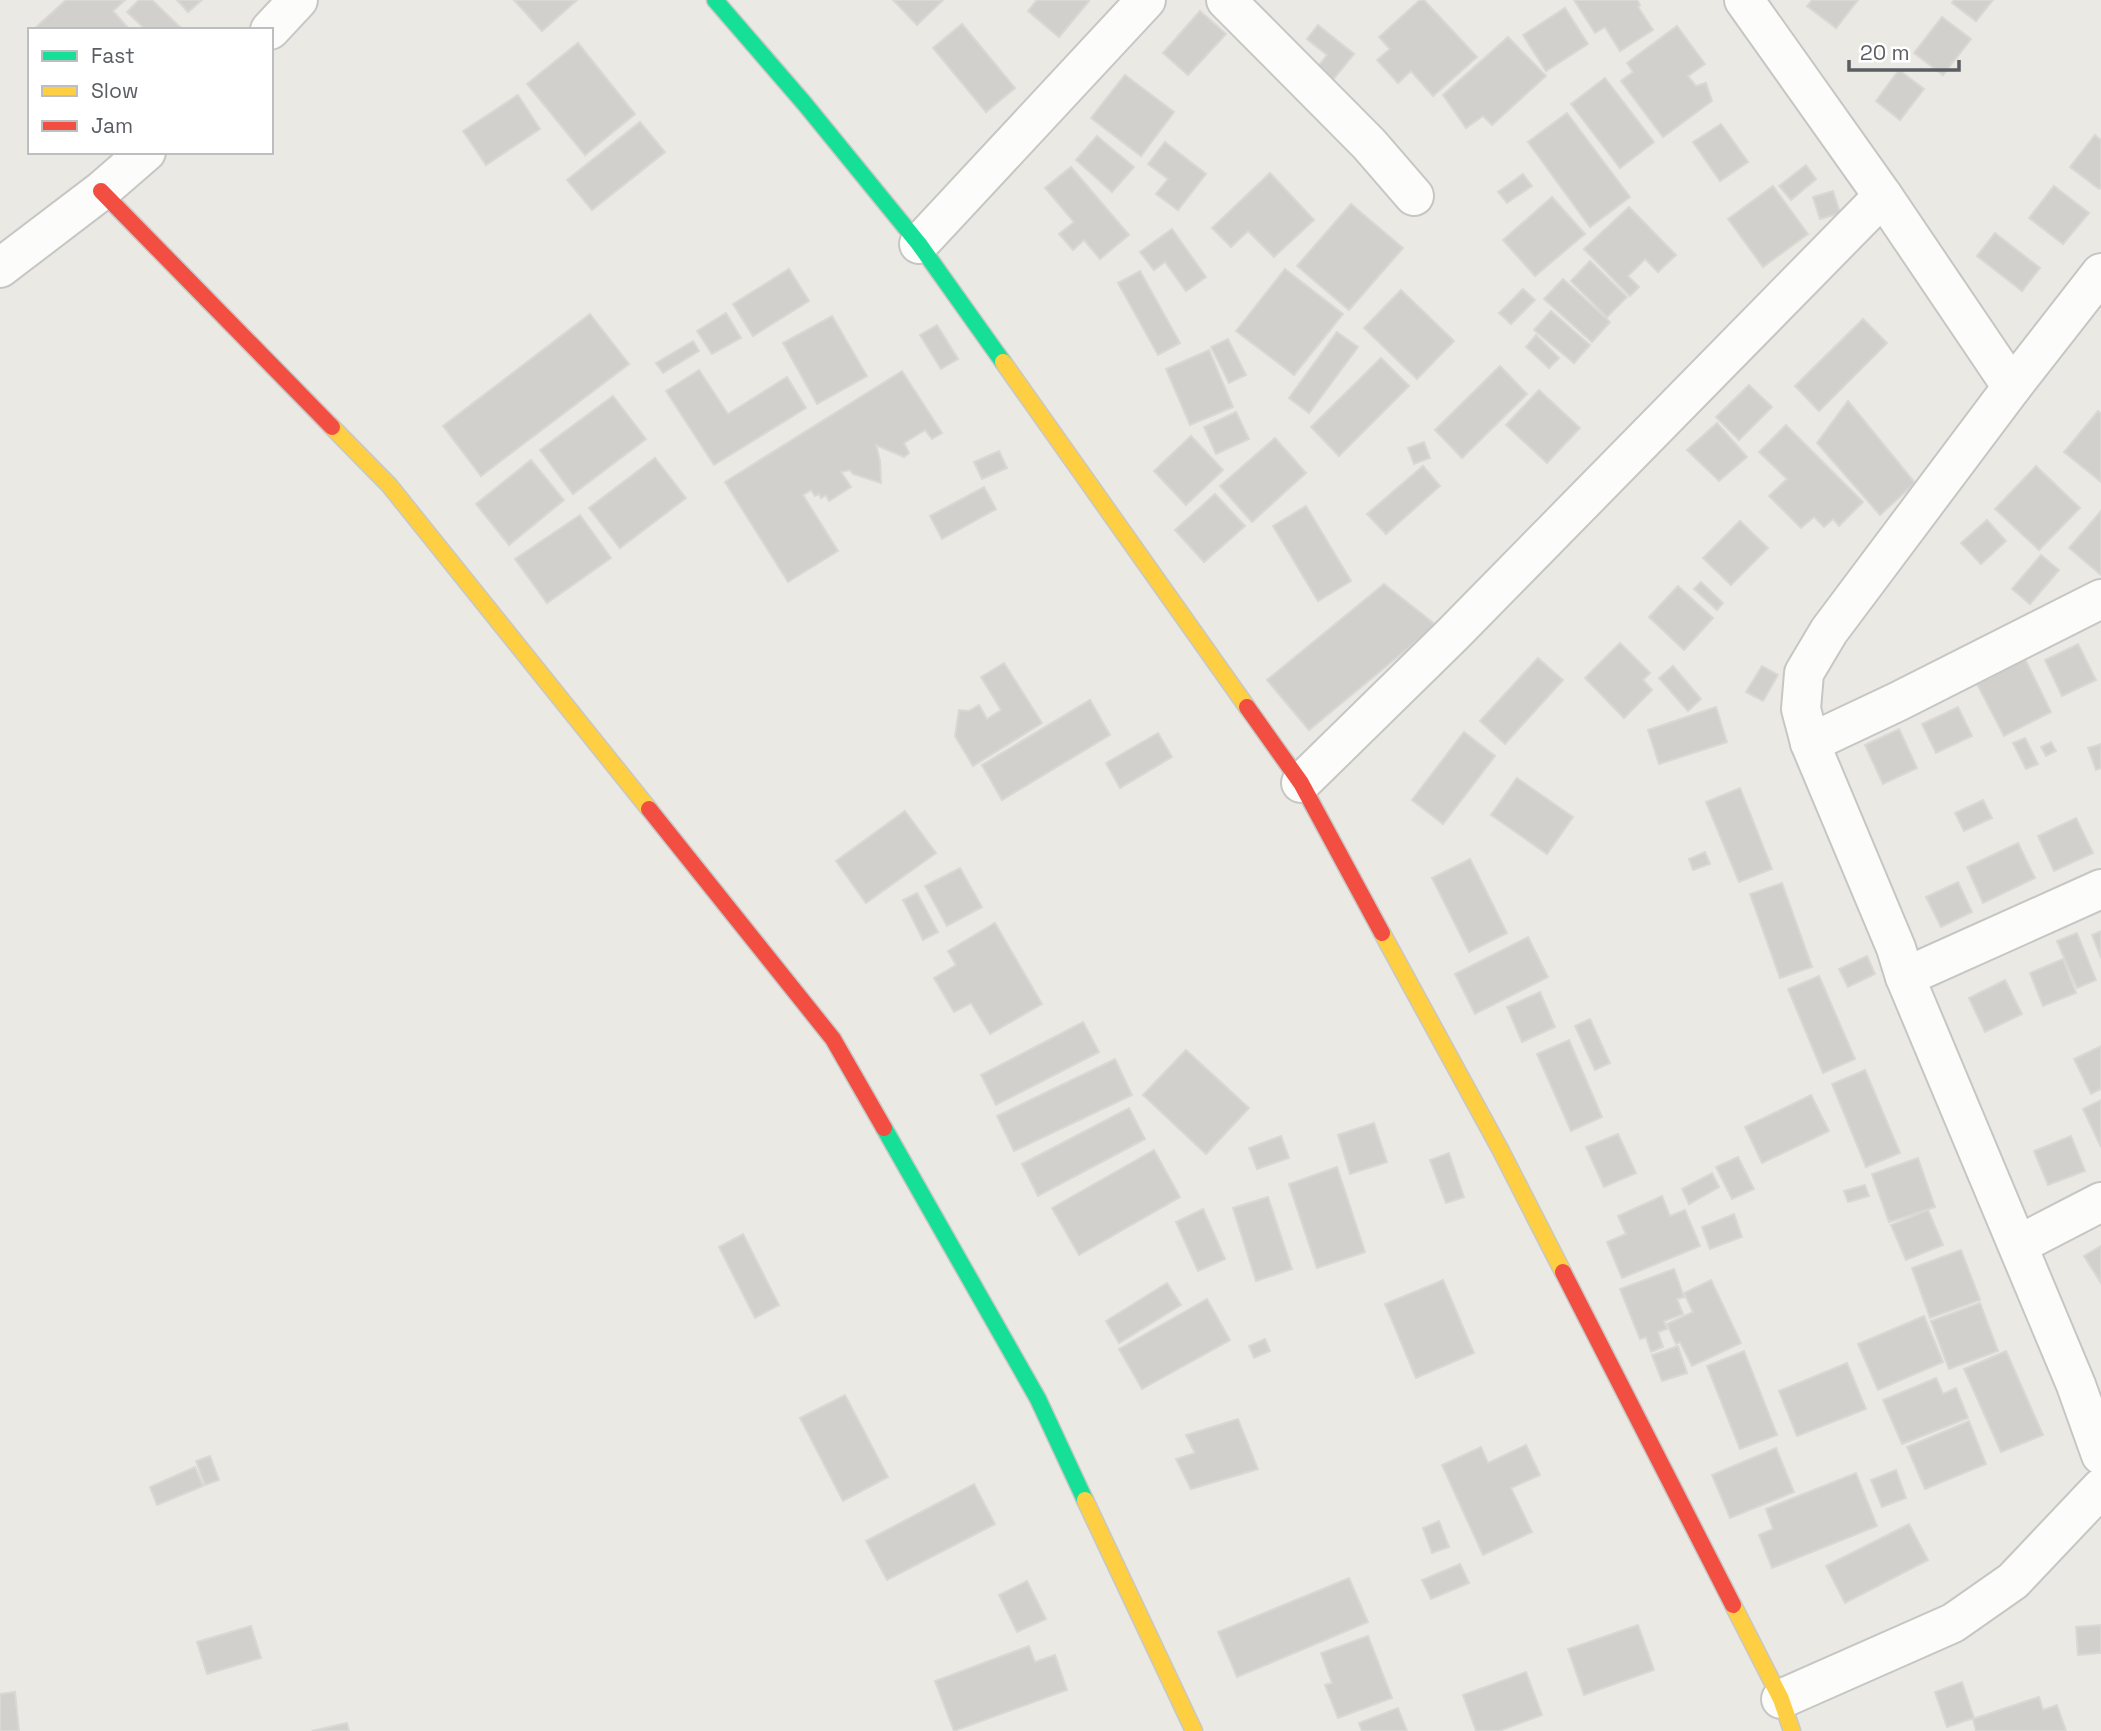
<svg xmlns="http://www.w3.org/2000/svg" width="2101" height="1731" font-family="'Space Grotesk',sans-serif">
<rect width="100%" height="100%" fill="#eae9e4"/>
<!-- building -->
<g fill="#d1d0cd" stroke="#d9d8d4" stroke-width="2">
<polygon points="66,0 125,0 113,11 130,30 33,30"/>
<polygon points="139,0 152,0 183,30 146,30 127,12"/>
<polygon points="177,0 202,0 188,12"/>
<polygon points="514,0 577,0 542,31"/>
<polygon points="893,0 943,0 917,25"/>
<polygon points="1037,0 1087,0 1089,1 1059,37 1028,11"/>
<polygon points="1420,0 1424,0 1477,57 1433,96 1411,71 1398,83 1377,60 1390,49 1379,37"/>
<polygon points="1574,0 1637,0 1640,5 1638,7 1653,30 1620,51 1605,27 1595,33"/>
<polygon points="1812,0 1858,0 1836,28 1807,6"/>
<polygon points="1954,0 1993,0 1976,21 1952,3"/>
<polygon points="1565,8 1588,44 1546,71 1523,35"/>
<polygon points="1200,11 1226,34 1188,75 1163,53"/>
<polygon points="1942,17 1971,39 1943,75 1914,53"/>
<polygon points="962,24 1015,88 986,112 933,48"/>
<polygon points="1318,25 1354,54 1328,86 1313,73 1327,55 1307,39"/>
<polygon points="1677,26 1705,64 1688,76 1696,86 1706,83 1712,101 1663,137 1621,81 1633,72 1627,63"/>
<polygon points="1508,37 1546,76 1492,125 1483,116 1466,128 1443,95"/>
<polygon points="578,43 635,114 585,155 527,84"/>
<polygon points="1899,70 1924,89 1900,120 1876,101"/>
<polygon points="1125,75 1174,112 1141,156 1091,118"/>
<polygon points="1605,78 1654,142 1620,168 1571,104"/>
<polygon points="518,95 540,129 486,165 463,131"/>
<polygon points="1567,113 1630,197 1590,227 1528,142"/>
<polygon points="640,122 665,152 592,210 567,180"/>
<polygon points="1721,124 1748,162 1720,181 1693,142"/>
<polygon points="2095,135 2101,140 2101,187 2099,189 2070,167"/>
<polygon points="1097,136 1134,167 1112,192 1076,160"/>
<polygon points="1165,142 1206,174 1178,210 1156,194 1168,179 1148,164"/>
<polygon points="1806,165 1816,179 1791,200 1779,186"/>
<polygon points="1071,167 1129,235 1100,259 1084,240 1073,250 1059,234 1074,222 1045,188"/>
<polygon points="1270,173 1314,220 1274,257 1248,231 1231,247 1212,228"/>
<polygon points="1523,174 1532,186 1507,203 1498,192"/>
<polygon points="1773,186 1808,234 1763,267 1728,219"/>
<polygon points="2054,186 2089,213 2063,244 2029,218"/>
<polygon points="1833,191 1840,213 1820,219 1813,197"/>
<polygon points="1552,197 1585,234 1535,276 1503,240"/>
<polygon points="1351,204 1403,248 1349,310 1297,266"/>
<polygon points="1629,207 1676,255 1658,272 1645,259 1628,276 1639,287 1630,296 1584,249"/>
<polygon points="1172,229 1206,277 1186,291 1165,262 1154,270 1140,252"/>
<polygon points="1995,233 2040,268 2022,291 1977,256"/>
<polygon points="1590,261 1627,297 1607,317 1571,281"/>
<polygon points="789,269 809,301 753,336 733,304"/>
<polygon points="1285,269 1343,314 1294,375 1236,331"/>
<polygon points="1140,271 1180,343 1158,355 1118,283"/>
<polygon points="1563,279 1610,322 1592,342 1544,299"/>
<polygon points="1523,289 1535,300 1511,324 1499,313"/>
<polygon points="1401,290 1454,341 1417,379 1364,328"/>
<polygon points="1551,311 1590,345 1574,363 1534,330"/>
<polygon points="726,313 741,338 712,354 697,331"/>
<polygon points="590,314 629,364 481,476 443,426"/>
<polygon points="832,316 867,376 817,404 783,343"/>
<polygon points="1863,319 1887,343 1819,411 1795,386"/>
<polygon points="937,325 958,359 941,369 920,335"/>
<polygon points="1337,332 1358,347 1309,413 1289,398"/>
<polygon points="1536,335 1559,358 1549,368 1526,347"/>
<polygon points="1228,339 1246,375 1229,383 1211,347"/>
<polygon points="693,341 699,351 663,373 656,363"/>
<polygon points="1209,350 1233,407 1190,425 1166,369"/>
<polygon points="1381,358 1409,386 1339,456 1311,427"/>
<polygon points="1500,366 1527,394 1462,458 1435,430"/>
<polygon points="699,370 728,414 787,377 806,408 714,465 666,391"/>
<polygon points="902,371 942,433 932,439 925,430 904,443 909,453 904,457 876,445 880,461 881,483 853,474 850,470 841,472 851,487 829,501 826,495 821,498 819,494 815,496 811,490 803,495 838,551 788,582 725,482"/>
<polygon points="1749,385 1772,407 1739,440 1716,417"/>
<polygon points="1539,390 1580,428 1547,463 1506,425"/>
<polygon points="613,396 646,439 573,494 540,450"/>
<polygon points="1848,401 1915,483 1880,515 1817,443"/>
<polygon points="2098,411 2101,414 2101,482 2064,452"/>
<polygon points="1236,412 1249,439 1216,454 1204,427"/>
<polygon points="1717,423 1747,457 1719,481 1687,450"/>
<polygon points="1786,425 1863,502 1839,526 1833,519 1824,527 1814,517 1801,528 1769,496 1787,479 1759,452"/>
<polygon points="1191,436 1223,470 1186,505 1154,471"/>
<polygon points="1275,438 1306,473 1252,522 1220,486"/>
<polygon points="1424,442 1430,458 1414,464 1408,448"/>
<polygon points="999,451 1007,468 982,479 974,462"/>
<polygon points="655,458 686,498 620,548 589,508"/>
<polygon points="531,460 564,500 509,545 476,504"/>
<polygon points="1423,466 1440,486 1386,534 1367,514"/>
<polygon points="2036,466 2080,508 2039,550 1995,509"/>
<polygon points="984,487 996,509 942,539 930,516"/>
<polygon points="1215,494 1245,526 1204,562 1175,530"/>
<polygon points="1306,506 1351,581 1318,601 1273,526"/>
<polygon points="2101,511 2101,575 2069,548"/>
<polygon points="580,515 611,558 547,603 515,559"/>
<polygon points="1987,520 2006,541 1981,564 1961,543"/>
<polygon points="1740,521 1768,548 1731,585 1703,558"/>
<polygon points="2041,555 2059,570 2030,604 2012,589"/>
<polygon points="1701,582 1723,603 1717,610 1694,589"/>
<polygon points="1384,584 1436,625 1309,730 1267,680"/>
<polygon points="1678,586 1713,618 1684,650 1649,617"/>
<polygon points="1620,643 1650,673 1643,680 1652,690 1624,718 1585,678"/>
<polygon points="2078,644 2096,680 2062,696 2045,660"/>
<polygon points="1538,658 1563,680 1505,744 1480,721"/>
<polygon points="2025,659 2051,712 2004,736 1977,684"/>
<polygon points="1004,663 1042,723 973,766 955,736 959,710 969,711 979,705 987,719 1001,710 981,677"/>
<polygon points="1673,666 1701,699 1688,711 1659,678"/>
<polygon points="1762,666 1778,675 1763,701 1746,692"/>
<polygon points="1090,700 1110,735 1002,800 982,765"/>
<polygon points="1716,707 1727,742 1659,764 1648,730"/>
<polygon points="1958,707 1972,736 1936,753 1922,724"/>
<polygon points="1899,729 1917,768 1883,784 1865,745"/>
<polygon points="1464,732 1495,756 1443,824 1412,800"/>
<polygon points="1158,733 1172,757 1120,788 1106,763"/>
<polygon points="2025,738 2038,764 2026,769 2013,743"/>
<polygon points="2051,742 2056,751 2046,756 2041,747"/>
<polygon points="2101,744 2101,768 2096,770 2088,748"/>
<polygon points="1517,778 1573,817 1547,854 1491,815"/>
<polygon points="1740,788 1772,869 1739,882 1706,802"/>
<polygon points="1983,800 1992,818 1964,831 1955,813"/>
<polygon points="905,811 936,853 866,903 836,861"/>
<polygon points="2076,818 2093,853 2054,871 2038,836"/>
<polygon points="2018,843 2035,878 1983,903 1967,867"/>
<polygon points="1705,852 1710,864 1693,870 1689,859"/>
<polygon points="1470,859 1507,933 1469,952 1432,878"/>
<polygon points="960,868 982,907 947,926 925,886"/>
<polygon points="1958,882 1972,912 1941,927 1926,897"/>
<polygon points="1782,883 1812,967 1780,978 1750,894"/>
<polygon points="917,893 938,932 923,940 903,900"/>
<polygon points="995,923 1042,1004 990,1034 971,1003 954,1012 934,978 956,965 948,951"/>
<polygon points="2101,931 2101,958 2092,935"/>
<polygon points="2077,933 2096,980 2077,988 2057,941"/>
<polygon points="1528,937 1548,977 1475,1014 1455,974"/>
<polygon points="1867,956 1875,974 1848,987 1839,969"/>
<polygon points="2063,959 2076,993 2043,1006 2030,973"/>
<polygon points="1819,976 1855,1059 1823,1073 1788,989"/>
<polygon points="2005,980 2022,1014 1985,1032 1969,998"/>
<polygon points="1540,992 1555,1027 1522,1042 1507,1007"/>
<polygon points="1590,1019 1610,1063 1595,1070 1575,1026"/>
<polygon points="1083,1022 1099,1052 996,1105 981,1075"/>
<polygon points="1569,1040 1602,1117 1571,1131 1537,1054"/>
<polygon points="2101,1046 2101,1089 2091,1094 2074,1059"/>
<polygon points="1186,1050 1249,1108 1206,1154 1143,1095"/>
<polygon points="1115,1059 1132,1095 1014,1151 997,1116"/>
<polygon points="1865,1070 1900,1153 1866,1167 1832,1084"/>
<polygon points="1811,1095 1829,1131 1762,1163 1745,1127"/>
<polygon points="2101,1100 2101,1147 2083,1109"/>
<polygon points="1129,1108 1145,1139 1038,1196 1022,1164"/>
<polygon points="1374,1123 1387,1162 1350,1174 1338,1135"/>
<polygon points="1618,1134 1636,1173 1604,1187 1586,1147"/>
<polygon points="1281,1136 1289,1158 1257,1169 1249,1148"/>
<polygon points="2071,1136 2085,1171 2048,1185 2034,1151"/>
<polygon points="1154,1150 1180,1197 1079,1255 1052,1208"/>
<polygon points="1449,1153 1464,1197 1446,1203 1430,1160"/>
<polygon points="1738,1157 1754,1189 1732,1199 1716,1167"/>
<polygon points="1918,1158 1935,1207 1889,1222 1872,1174"/>
<polygon points="1337,1167 1365,1252 1317,1268 1289,1184"/>
<polygon points="1712,1173 1719,1187 1689,1204 1682,1189"/>
<polygon points="1865,1185 1869,1196 1848,1202 1844,1191"/>
<polygon points="1662,1196 1670,1216 1685,1210 1700,1246 1622,1278 1607,1242 1626,1234 1618,1216"/>
<polygon points="1268,1197 1292,1269 1256,1281 1233,1208"/>
<polygon points="1203,1209 1225,1259 1198,1271 1176,1222"/>
<polygon points="1928,1210 1943,1245 1906,1260 1891,1225"/>
<polygon points="1734,1214 1742,1237 1710,1249 1702,1227"/>
<polygon points="743,1234 779,1305 755,1318 719,1247"/>
<polygon points="2101,1246 2101,1283 2084,1256"/>
<polygon points="1961,1250 1980,1300 1930,1318 1912,1268"/>
<polygon points="1674,1269 1684,1297 1677,1299 1683,1314 1664,1321 1667,1329 1658,1332 1663,1347 1651,1352 1646,1337 1640,1339 1620,1289"/>
<polygon points="1443,1280 1474,1353 1416,1378 1385,1304"/>
<polygon points="1711,1280 1741,1343 1692,1366 1680,1342 1676,1344 1667,1324 1693,1312 1684,1293"/>
<polygon points="1167,1283 1181,1305 1119,1343 1106,1321"/>
<polygon points="1207,1299 1230,1340 1142,1389 1119,1349"/>
<polygon points="1980,1303 1998,1351 1949,1369 1931,1321"/>
<polygon points="1924,1316 1943,1362 1878,1390 1858,1344"/>
<polygon points="1265,1339 1270,1351 1254,1358 1249,1346"/>
<polygon points="1678,1346 1687,1373 1662,1381 1652,1355"/>
<polygon points="1744,1351 1777,1435 1740,1449 1707,1366"/>
<polygon points="2006,1351 2043,1435 2001,1452 1964,1369"/>
<polygon points="1847,1363 1866,1409 1797,1436 1779,1391"/>
<polygon points="1936,1378 1943,1394 1956,1388 1968,1418 1902,1444 1883,1400"/>
<polygon points="845,1395 888,1477 843,1501 800,1418"/>
<polygon points="1238,1419 1258,1469 1191,1489 1176,1459 1195,1453 1186,1435"/>
<polygon points="1969,1421 1986,1464 1925,1489 1907,1447"/>
<polygon points="1526,1445 1540,1475 1511,1488 1532,1532 1483,1555 1442,1465 1481,1447 1488,1463"/>
<polygon points="1776,1448 1794,1492 1730,1518 1712,1475"/>
<polygon points="210,1456 219,1480 205,1485 196,1461"/>
<polygon points="195,1467 203,1486 157,1505 150,1487"/>
<polygon points="1896,1470 1906,1498 1882,1507 1871,1480"/>
<polygon points="1856,1473 1877,1526 1772,1568 1759,1535 1773,1529 1766,1509"/>
<polygon points="974,1484 995,1524 887,1580 866,1541"/>
<polygon points="1439,1521 1449,1547 1432,1553 1423,1528"/>
<polygon points="1909,1524 1928,1560 1845,1603 1826,1566"/>
<polygon points="1460,1564 1469,1583 1431,1599 1422,1580"/>
<polygon points="1349,1578 1368,1622 1237,1677 1218,1632"/>
<polygon points="1027,1581 1046,1619 1017,1632 999,1595"/>
<polygon points="1638,1625 1654,1670 1584,1695 1568,1649"/>
<polygon points="2101,1625 2101,1653 2078,1655 2076,1627"/>
<polygon points="251,1626 261,1658 207,1674 197,1642"/>
<polygon points="1368,1636 1392,1698 1338,1718 1325,1685 1332,1683 1321,1653"/>
<polygon points="1029,1646 1035,1662 1055,1655 1067,1690 954,1731 935,1681"/>
<polygon points="1526,1672 1542,1715 1499,1731 1476,1731 1463,1695"/>
<polygon points="1962,1682 1974,1718 1947,1727 1935,1692"/>
<polygon points="15,1692 19,1731 0,1731 0,1694"/>
<polygon points="2039,1697 2043,1710 2057,1705 2066,1731 1976,1731 1973,1719"/>
<polygon points="1398,1708 1407,1731 1362,1731 1359,1723"/>
<polygon points="347,1723 349,1731 312,1731"/>
</g>
<g fill="none" stroke-linecap="round" stroke-linejoin="round">
<!-- street casing -->
<g stroke="#c6c6c5" stroke-width="42">
<g id="street">
<polyline points="1226,0 1369,144 1414,196"/>
<polyline points="1744,0 1883,196 2012,387"/>
<polyline points="270,30 298,0"/>
<polyline points="919,244 1146,0"/>
<polyline points="0,268 101,191 146,152"/>
<polyline points="2101,273 2012,387 1829,631 1804,673 1801,709 1810,743 1896,948 1905,977 2076,1385 2101,1455"/>
<polyline points="1810,743 1897,702 2101,599"/>
<polyline points="1301,783 1453,634 1883,196"/>
<polyline points="1905,977 2101,889"/>
<polyline points="2018,1245 2101,1202"/>
<polyline points="1781,1699 1953,1623 2013,1581 2101,1488"/>
</g>
</g>
<!-- fast casing -->
<g stroke="#c7c7c6" stroke-width="19">
<g id="fast">
<polyline points="715,0 804,103 919,244 1003,362"/>
<polyline points="884,1128 1038,1399 1085,1500"/>
</g>
</g>
<!-- slow casing -->
<g stroke="#c7c7c6" stroke-width="19">
<g id="slow">
<polyline points="1003,362 1247,707"/>
<polyline points="332,427 389,485 649,809"/>
<polyline points="1382,933 1500,1149 1563,1272"/>
<polyline points="1085,1500 1194,1731"/>
<polyline points="1733,1605 1781,1699 1792,1731"/>
</g>
</g>
<!-- jam casing -->
<g stroke="#c7c7c6" stroke-width="19">
<g id="jam">
<polyline points="101,191 332,427"/>
<polyline points="1247,707 1301,783 1382,933"/>
<polyline points="649,809 833,1039 884,1128"/>
<polyline points="1563,1272 1733,1605"/>
</g>
</g>
<!-- street -->
<use href="#street" stroke="#fcfcfb" stroke-width="38"/>
<!-- fast -->
<use href="#fast" stroke="#16e098" stroke-width="16"/>
<!-- slow -->
<use href="#slow" stroke="#ffcf43" stroke-width="16"/>
<!-- jam -->
<use href="#jam" stroke="#f24e42" stroke-width="16"/>
</g>
<!-- legend -->
<rect x="28" y="28" width="245" height="126" fill="#ffffff" stroke="#bdbec0" stroke-width="2"/>
<rect x="42" y="51" width="35" height="10" fill="#16e098" stroke="#bdbec0" stroke-width="2"/>
<text x="91" y="63" font-size="21" fill="#5a5d62">Fast</text>
<rect x="42" y="86" width="35" height="10" fill="#ffcf43" stroke="#bdbec0" stroke-width="2"/>
<text x="91" y="98" font-size="21" fill="#5a5d62">Slow</text>
<rect x="42" y="121" width="35" height="10" fill="#f24e42" stroke="#bdbec0" stroke-width="2"/>
<text x="91" y="133" font-size="21" fill="#5a5d62">Jam</text>
<!-- scale -->
<path d="M1849 60v10h110v-10" fill="none" stroke="#5a5d62" stroke-width="3.5"/>
<text x="1860" y="60" font-size="21" fill="#5a5d62" stroke="#ffffff" stroke-width="5" paint-order="stroke">20 m</text>
</svg>
